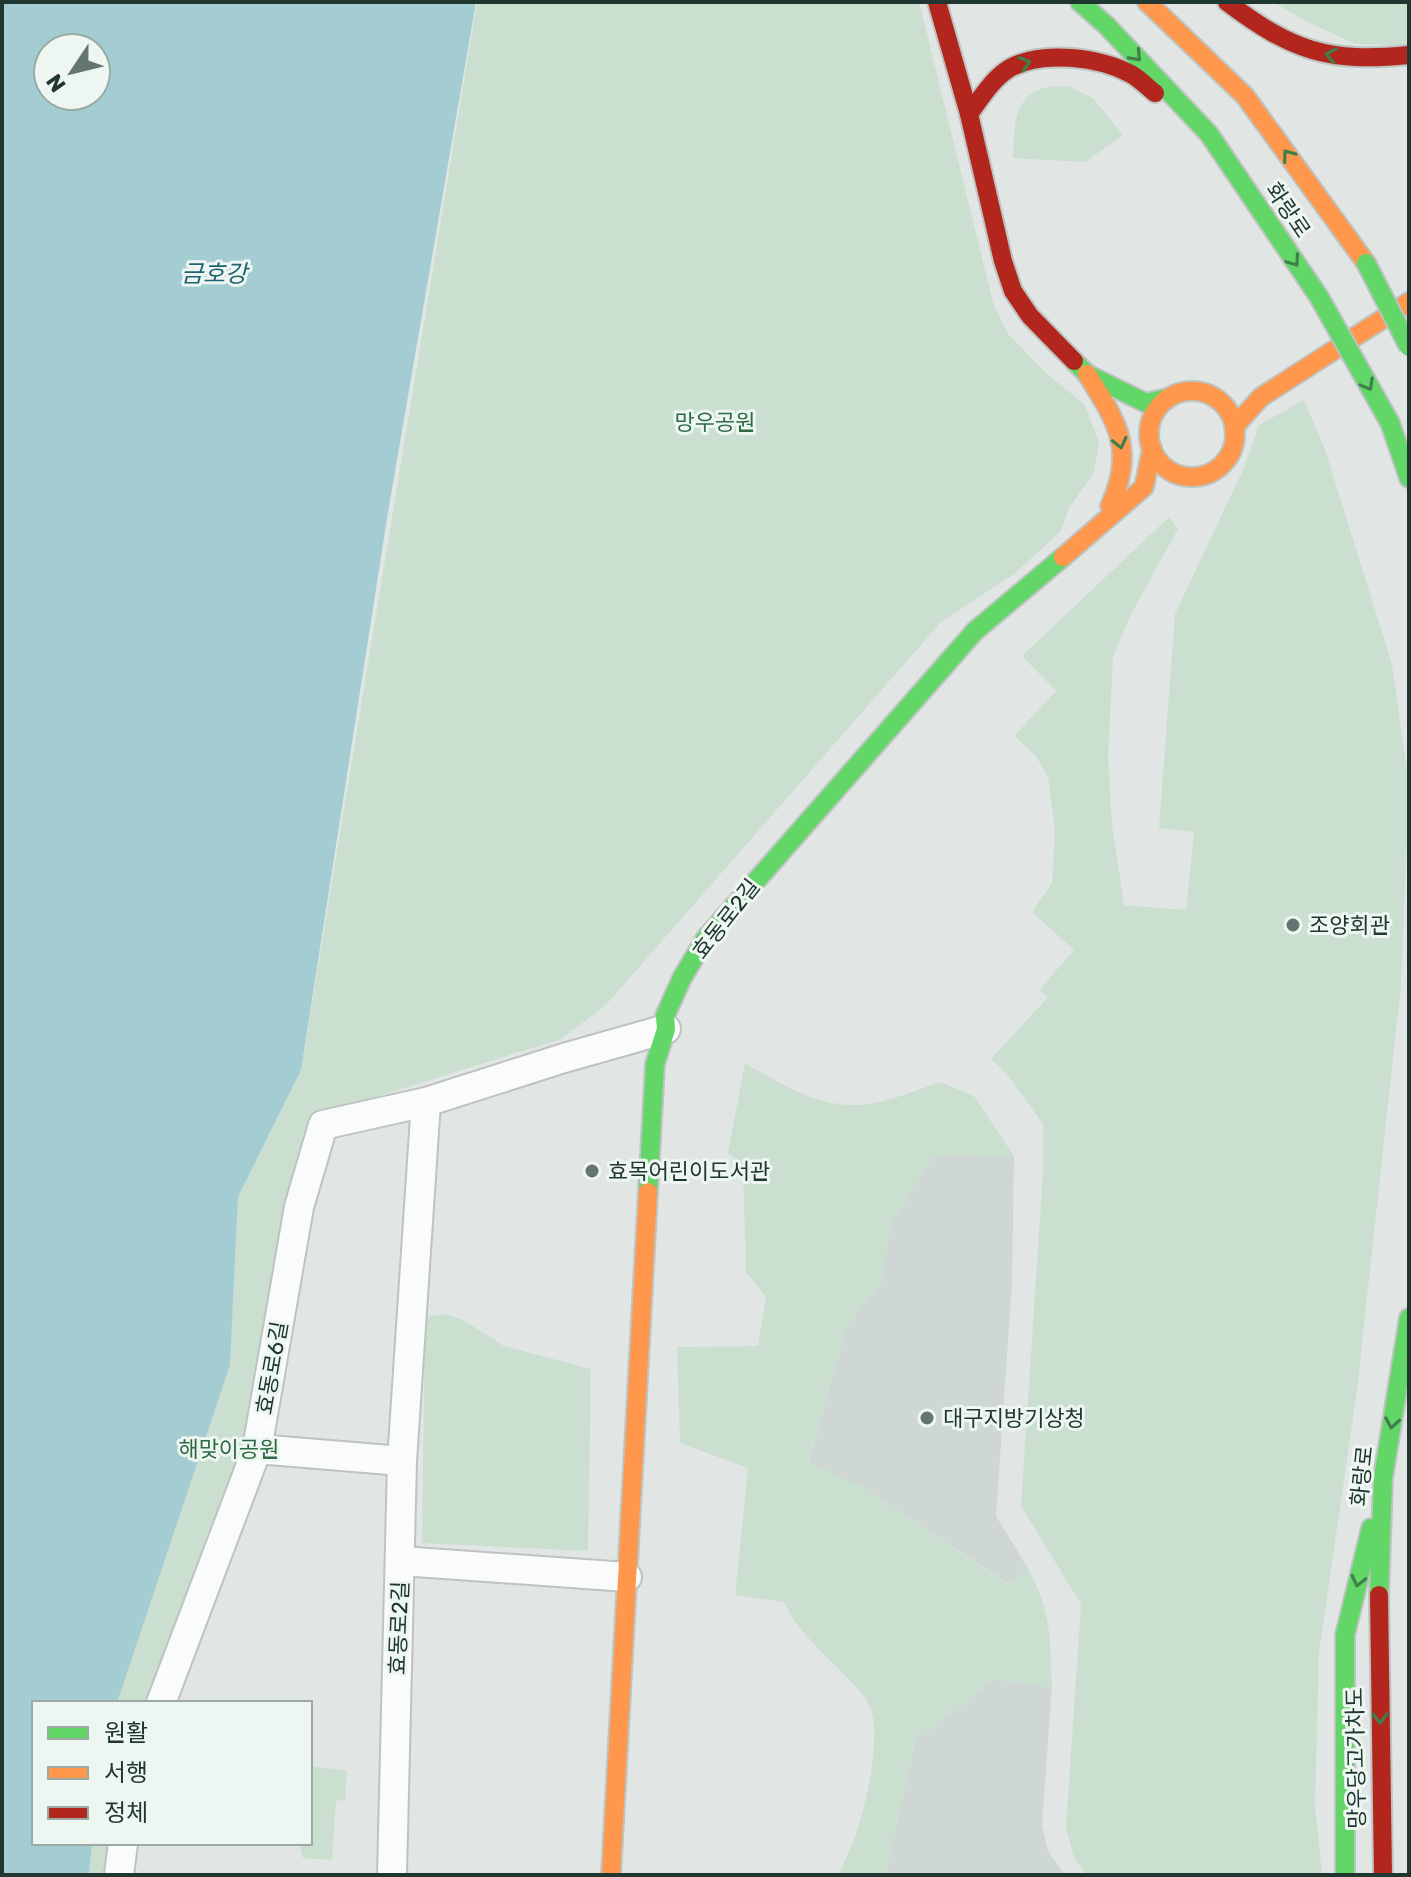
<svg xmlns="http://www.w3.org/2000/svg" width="1411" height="1877" font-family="Rubik,'Noto Sans KR',sans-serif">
<rect width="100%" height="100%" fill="#e1e6e4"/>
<!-- built -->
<g fill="#ced7d4">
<polygon points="934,1154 1014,1156 1012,1284 996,1516 1029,1570 1009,1584 862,1487 808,1463 847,1325 881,1283 890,1225"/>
<polygon points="994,1679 1052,1687 1042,1826 1048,1851 1065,1875 885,1875 915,1741"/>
</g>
<!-- green -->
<g fill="#cadfd0">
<polygon points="477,2 919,2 994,306 1008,334 1047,374 1084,404 1099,442 1094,473 1069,508 1061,531 1014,574 941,622 605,1006 561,1039 315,1116 257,1449 156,1703 117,1703 230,1365 238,1197 301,1070"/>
<polygon points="1273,2 1409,2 1409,46 1355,44 1306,21"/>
<path d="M1069,86L1093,98L1123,135L1085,162L1013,158C1014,131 1012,97 1044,88C1051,85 1062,87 1069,86Z"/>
<polygon points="1304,400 1325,450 1392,664 1409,785 1401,985 1357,1390 1319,1653 1315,1806 1322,1875 1086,1875 1074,1858 1066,1828 1081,1604 1021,1506 1043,1172 1043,1124 1007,1074 991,1059 1048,997 1039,990 1074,950 1032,912 1052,883 1055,830 1048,777 1036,756 1014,736 1056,691 1022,656 1169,517 1178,529 1130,616 1113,658 1108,756 1112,824 1124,905 1186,910 1194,832 1159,828 1175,614 1243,470 1259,425"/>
<path d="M745,1063C784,1086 827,1113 874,1103C896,1099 919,1089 940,1082L974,1096L1014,1156L934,1155L890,1225L881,1283L847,1325L808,1462L862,1487L1008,1584L1029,1570C1052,1615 1050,1638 1052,1687L994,1679L915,1741L885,1875H838C843,1864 849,1853 853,1842C865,1813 886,1725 866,1699C840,1665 803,1642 784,1602L735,1595L748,1468L680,1443L677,1347L758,1346L766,1297L746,1272L743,1166L728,1153Z"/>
<polygon points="445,1314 463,1320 504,1346 591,1369 588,1551 422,1543 425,1317"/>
<polygon points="310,1766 347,1771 345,1801 336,1800 332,1860 303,1858 299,1843 310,1843"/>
<polygon points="92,1843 115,1843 111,1875 89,1875"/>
</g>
<!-- water -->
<path fill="#a3cdd3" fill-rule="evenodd" d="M2,2H476L388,512L301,1070L238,1197L230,1365L117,1703H34V1843H92L89,1875H2ZM48,48H96V96H48Z"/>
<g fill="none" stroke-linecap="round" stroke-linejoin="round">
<!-- street casing -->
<g stroke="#bec3c1" stroke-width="32">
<g id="street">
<polyline points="257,1449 402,1461"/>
<polyline points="401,1561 627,1577"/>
<polyline points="161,1703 257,1449 299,1207 323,1125 426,1102 564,1058 666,1029"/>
<polyline points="119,1875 123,1843"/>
<polyline points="392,1875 402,1461 426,1102"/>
</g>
</g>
<!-- fast casing -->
<g stroke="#bdc4c1" stroke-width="22">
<g id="fast">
<polyline points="1080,2 1106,25 1209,134 1319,297"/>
<polyline points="1074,361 1087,374 1146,403 1168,398"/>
<polyline points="1390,423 1409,478"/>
<polyline points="648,1192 655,1064 666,1029 665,1016 682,978 706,938 975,631 1063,557"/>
<polyline points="1379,1595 1383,1478 1409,1318"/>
<polyline points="1345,1875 1345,1635 1371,1528"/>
</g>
</g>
<!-- slow casing -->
<g stroke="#bdc4c1" stroke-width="22">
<g id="slow">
<polyline points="1147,2 1245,96 1366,263"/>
<path d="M1087,374C1117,422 1136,450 1110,506"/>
<circle cx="1192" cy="434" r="43"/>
<polyline points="1234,427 1261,397 1409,302"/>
<polyline points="1063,557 1144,487 1152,449"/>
<polyline points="611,1875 648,1192"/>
</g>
</g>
<!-- jam casing -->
<g stroke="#bdc4c1" stroke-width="22">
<g id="jam">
<polyline points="937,2 969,114 1003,261 1013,291 1030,316 1074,361"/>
<path d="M1227,2C1292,51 1328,63 1409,55"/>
<path d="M969,114C981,98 993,78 1010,68C1042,50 1099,57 1131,74C1140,79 1147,87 1155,93"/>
<polyline points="1379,1595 1383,1875"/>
</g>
</g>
<!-- street -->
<use href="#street" stroke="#fafbfb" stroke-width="28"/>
<!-- fast -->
<use href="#fast" stroke="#63d668" stroke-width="18"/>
<!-- slow -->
<use href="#slow" stroke="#ff974d" stroke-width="18"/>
<!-- jam -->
<use href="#jam" stroke="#b3261e" stroke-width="18"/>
<!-- fast-bridge casing -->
<g stroke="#bbc3c1" stroke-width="22" stroke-linecap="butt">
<g id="fast-bridge">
<polyline points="1366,263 1409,347"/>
<polyline points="1319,297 1390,423"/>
</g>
</g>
<!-- fast-bridge -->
<use href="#fast-bridge" stroke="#63d668" stroke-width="18"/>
</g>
<!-- one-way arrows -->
<defs><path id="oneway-chevron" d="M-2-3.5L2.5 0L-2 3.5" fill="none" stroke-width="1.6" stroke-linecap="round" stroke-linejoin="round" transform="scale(2)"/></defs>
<g stroke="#3e7f4a">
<use href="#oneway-chevron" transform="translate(1331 55) rotate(-169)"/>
<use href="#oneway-chevron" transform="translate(1136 56) rotate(47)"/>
<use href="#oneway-chevron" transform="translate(1025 63) rotate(-18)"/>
<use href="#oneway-chevron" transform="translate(1288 155) rotate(-126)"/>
<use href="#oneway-chevron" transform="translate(1294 261) rotate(55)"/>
<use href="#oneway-chevron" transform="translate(1368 385) rotate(61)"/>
<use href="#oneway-chevron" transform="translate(1120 443) rotate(77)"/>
<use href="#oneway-chevron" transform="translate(1392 1423) rotate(100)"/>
<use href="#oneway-chevron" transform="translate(1358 1581) rotate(103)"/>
<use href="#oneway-chevron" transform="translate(1380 1718) rotate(89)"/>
</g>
<!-- markers -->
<g fill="#647470" stroke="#eef6f2" stroke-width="3">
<circle cx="1293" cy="925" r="8"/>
<circle cx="592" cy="1171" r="8"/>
<circle cx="927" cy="1418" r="8"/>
</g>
<g text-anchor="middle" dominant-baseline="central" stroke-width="6" stroke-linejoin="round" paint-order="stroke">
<!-- street labels -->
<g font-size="22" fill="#203731" stroke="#eef6f2">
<text transform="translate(1288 210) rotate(56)">화랑로</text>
<text transform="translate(726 919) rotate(-52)">효동로2길</text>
<text transform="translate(272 1368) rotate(-80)">효동로6길</text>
<text transform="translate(1362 1476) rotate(-84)">화랑로</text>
<text transform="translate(399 1628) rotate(-88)">효동로2길</text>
<text transform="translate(1356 1758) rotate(-91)">망우당고가차도</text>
</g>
<!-- park labels -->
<g font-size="22" fill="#2d6b44" stroke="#eef6f2">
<text x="715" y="422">망우공원</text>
<text x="229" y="1449">해맞이공원</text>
</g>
<!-- poi labels -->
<g font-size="22" fill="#203731" stroke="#eef6f2" text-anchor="start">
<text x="1309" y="925">조양회관</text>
<text x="608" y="1171">효목어린이도서관</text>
<text x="943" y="1418">대구지방기상청</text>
</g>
<!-- water labels -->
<g font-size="24" font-style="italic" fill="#1f636f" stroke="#eef6f2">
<text x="214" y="274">금호강</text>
</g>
</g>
<!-- border -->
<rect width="1411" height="1877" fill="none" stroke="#203731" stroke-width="8"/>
<!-- legend -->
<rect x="32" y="1701" width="280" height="144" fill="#eef6f2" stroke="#9caaa5" stroke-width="2"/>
<rect x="48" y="1727" width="40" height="12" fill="#63d668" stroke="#9caaa5" stroke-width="2"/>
<text x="104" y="1741" font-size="24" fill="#203731">원활</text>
<rect x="48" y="1767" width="40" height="12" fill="#ff974d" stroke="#9caaa5" stroke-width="2"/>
<text x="104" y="1781" font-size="24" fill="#203731">서행</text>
<rect x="48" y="1807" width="40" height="12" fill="#b3261e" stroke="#9caaa5" stroke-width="2"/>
<text x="104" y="1821" font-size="24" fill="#203731">정체</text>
<!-- north arrow -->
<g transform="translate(72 72) rotate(235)"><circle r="38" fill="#eef6f2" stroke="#9caaa5" stroke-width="2"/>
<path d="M0-6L14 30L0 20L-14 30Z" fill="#647470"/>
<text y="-12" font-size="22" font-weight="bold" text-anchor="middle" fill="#203731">N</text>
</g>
</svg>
